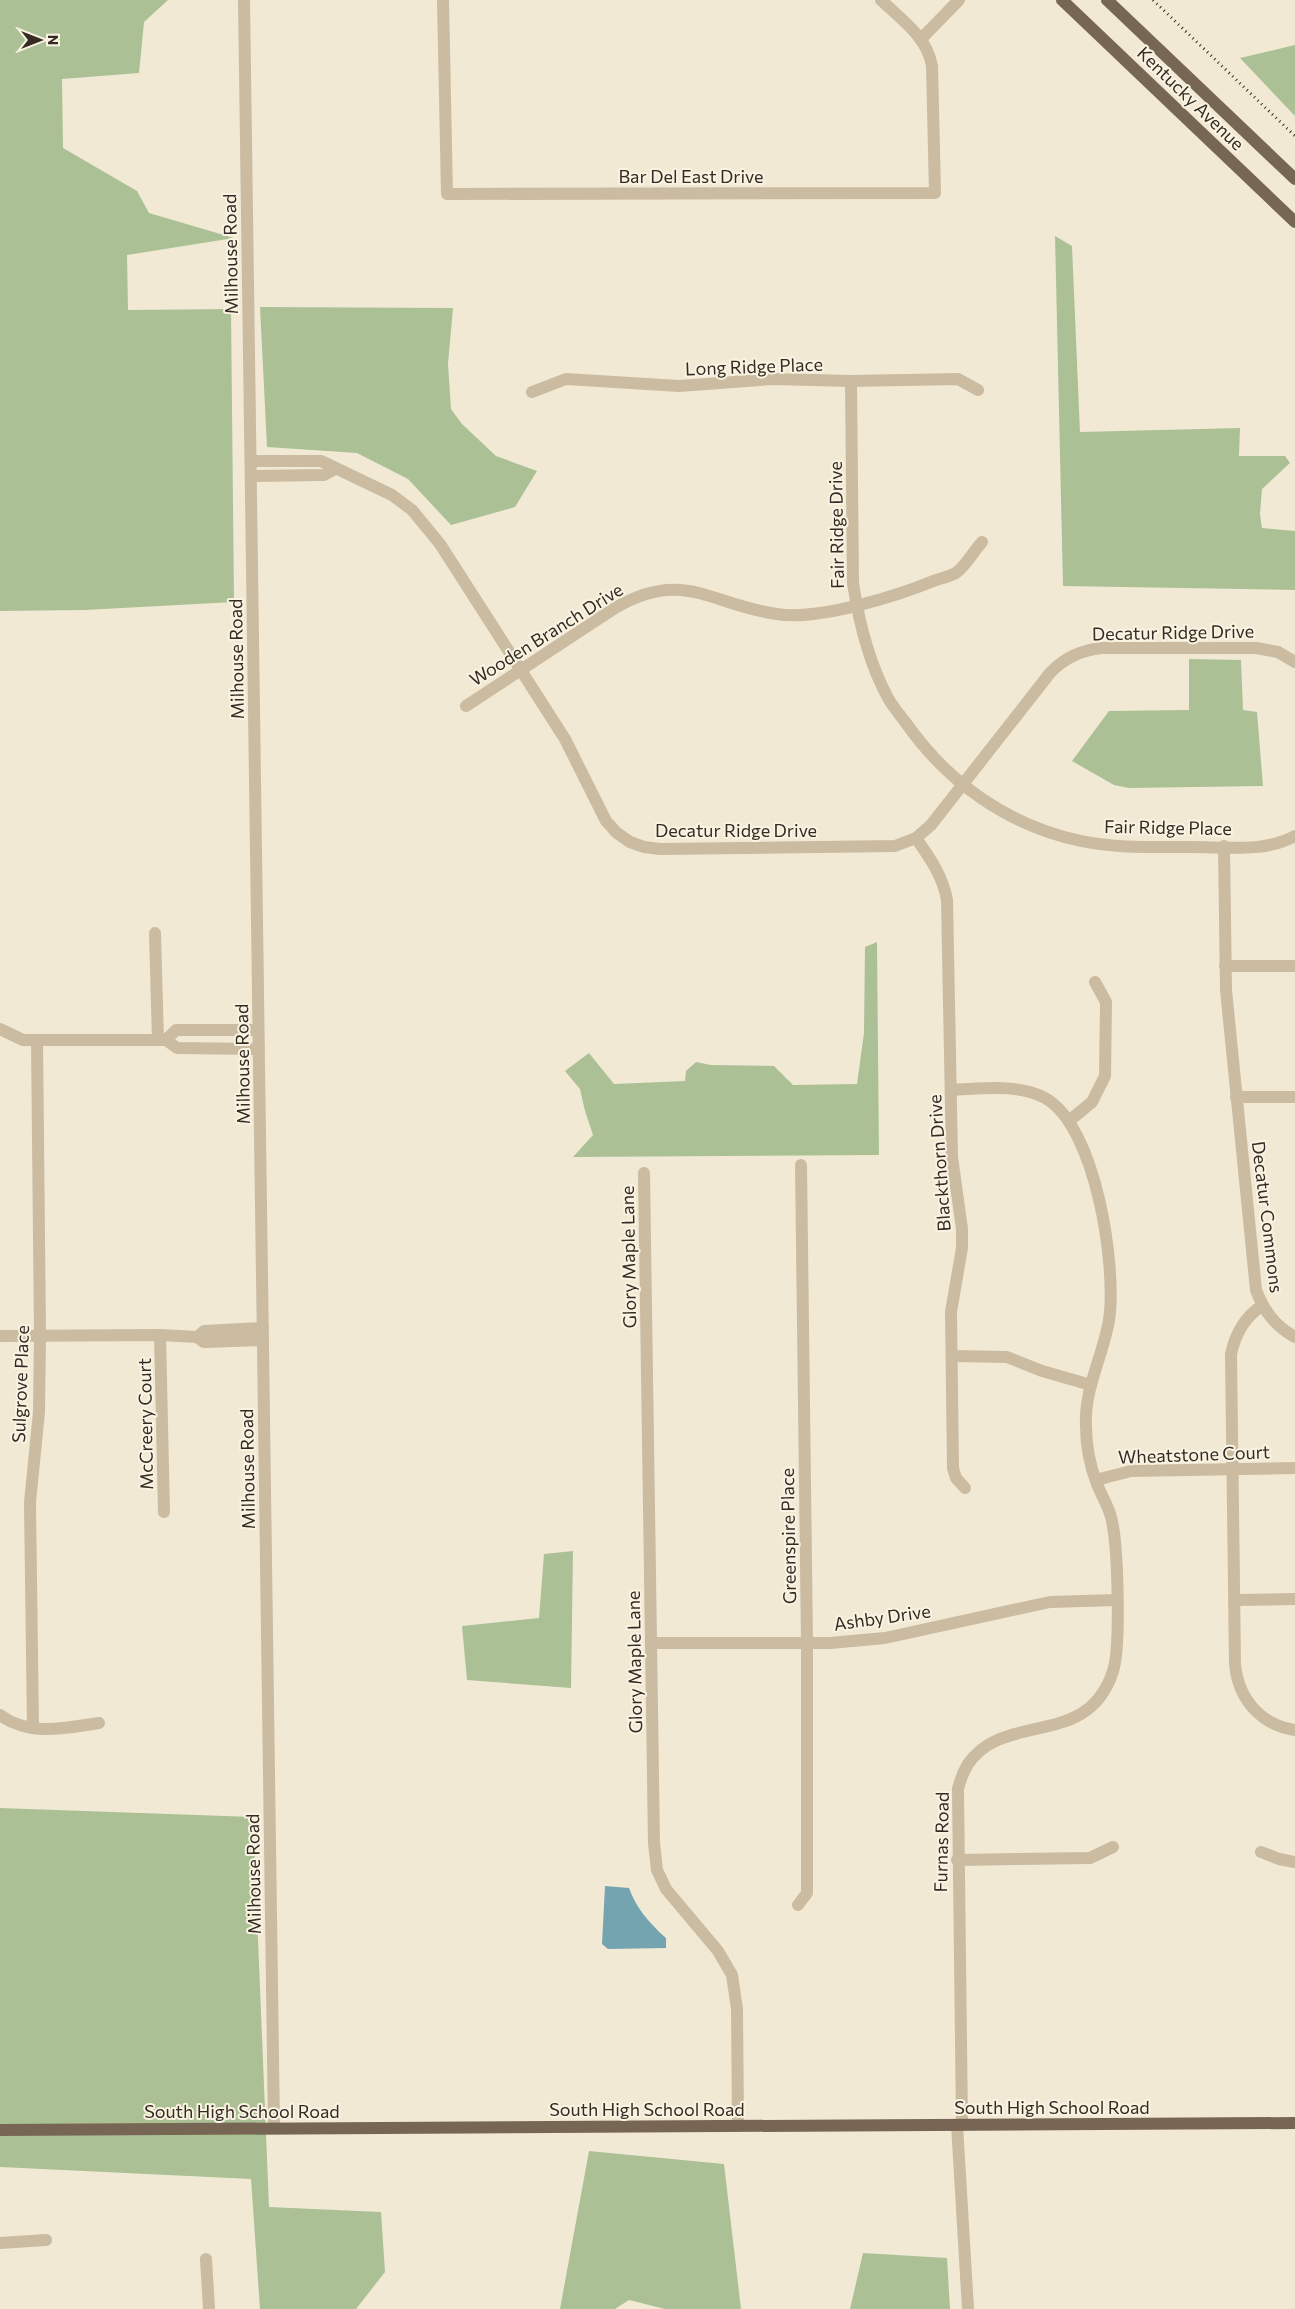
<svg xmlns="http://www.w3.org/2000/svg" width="1295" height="2309" font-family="Commissioner,sans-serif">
<rect width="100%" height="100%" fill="#f2e9d5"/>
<!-- green -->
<g fill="#abc195">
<polygon points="0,0 168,0 144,22 139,73 62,79 63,148 137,191 149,213 234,238 127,255 128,310 231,309 234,602 85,610 0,611"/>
<polygon points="1295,45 1295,116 1240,58"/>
<polygon points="1055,236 1072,246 1080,432 1240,428 1239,456 1285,456 1290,463 1262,489 1260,514 1262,528 1295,531 1295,590 1063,586"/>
<polygon points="260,307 453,308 448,364 451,409 462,424 496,456 537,471 515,507 451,525 408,479 357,453 267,447"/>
<polygon points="1189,659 1241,660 1243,710 1257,712 1263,786 1129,788 1114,785 1072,761 1109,711 1189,710"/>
<polygon points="877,942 879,1155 573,1157 593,1135 585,1111 580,1089 565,1071 589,1053 614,1084 685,1081 686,1071 696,1062 711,1065 774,1066 793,1085 857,1084 864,1033 865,947"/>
<polygon points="573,1551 571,1688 467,1680 462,1626 539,1618 544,1554"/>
<polygon points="0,1808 253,1817 269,2207 381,2212 385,2272 356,2309 260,2309 251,2179 0,2167"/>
<polygon points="589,2151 724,2164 741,2309 665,2309 629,2300 615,2309 560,2309"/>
<polygon points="863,2253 947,2258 950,2309 850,2309"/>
</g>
<!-- water -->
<path fill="#73a4b0" d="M605,1886L629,1888C636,1908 650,1924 666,1938V1948L608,1949L602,1944Z"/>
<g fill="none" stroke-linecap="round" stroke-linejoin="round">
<!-- minor -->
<g stroke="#cabba1" stroke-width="12">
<polyline points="244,0 274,2128"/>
<path d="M443,0L447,194L935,193L932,66C927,37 902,20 881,0"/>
<polyline points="921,39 959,0"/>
<path d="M851,381L853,583C859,623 869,663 888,698C893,707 900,715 906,723C948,783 1009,826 1081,841C1115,848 1149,847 1183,847C1219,846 1263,854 1295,836"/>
<polyline points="532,392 566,379 679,386 773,379 851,381 958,379 978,390"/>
<path d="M251,461H321L392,495L412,510L440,544L565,739L606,821L617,833L630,842L644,847L660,849L895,846L916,838L931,825L1050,673C1064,658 1081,650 1102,648H1256L1278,652L1295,662"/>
<polyline points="252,476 324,475 335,469"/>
<path d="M466,706L615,608C684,568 711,605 777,614C818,621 897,596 936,580C942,578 952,576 957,572C966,565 974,551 982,542"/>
<path d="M916,838C929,857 943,876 947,900L952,1157L962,1229V1248L951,1312L953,1468L956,1478L965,1488"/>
<path d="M1224,846L1226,990L1256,1290C1264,1311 1275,1326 1295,1337"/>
<polyline points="155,933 158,1040"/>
<polyline points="1225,966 1295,966"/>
<polyline points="0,1029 23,1040 166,1040 177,1048 259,1049"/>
<polyline points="166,1040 176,1030 258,1030"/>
<path d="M951,1090C981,1089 1017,1083 1045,1098C1096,1126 1117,1267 1109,1320C1103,1356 1084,1389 1086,1426C1086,1446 1090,1466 1097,1484C1101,1495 1108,1505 1111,1517C1118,1542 1121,1647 1113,1671C1088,1750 1005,1710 968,1764C963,1772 960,1781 958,1789L962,2125"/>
<polyline points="1236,1097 1295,1097"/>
<polyline points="1069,1121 1092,1102 1105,1076 1106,1002 1095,982"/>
<polyline points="644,1173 654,1843 657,1870 666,1889 718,1951 732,1975 737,2009 738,2126"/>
<path d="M1262,1306C1245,1316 1235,1335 1231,1354L1235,1664C1238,1698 1260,1725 1295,1730"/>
<polyline points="263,1328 204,1331 197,1337 204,1342 263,1340"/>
<polyline points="160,1335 164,1512"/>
<polyline points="0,1336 160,1335 197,1337"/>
<polyline points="952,1356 1007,1357 1042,1371 1091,1385"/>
<polyline points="1096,1480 1131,1471 1295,1468"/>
<polyline points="1234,1600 1295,1599"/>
<polyline points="651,1643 830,1643 885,1638 1050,1602 1116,1600"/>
<path d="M0,1715C30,1737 65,1728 99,1723"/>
<polyline points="33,1728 30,1502 39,1412 40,1335 37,1040"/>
<polyline points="1261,1852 1279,1859 1295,1862"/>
<polyline points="957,1860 1090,1858 1113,1847"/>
<polyline points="798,1905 807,1893 807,1643 801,1165"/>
<polyline points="957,2125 968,2309"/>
<polyline points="0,2243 46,2240"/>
<polyline points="206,2259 209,2309"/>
</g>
<!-- major -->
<g stroke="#776654" stroke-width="12">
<polyline points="1062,0 1295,222"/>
<polyline points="1107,0 1295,179"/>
<polyline points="0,2130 1295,2123"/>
</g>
<!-- rail -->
<polyline stroke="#342c24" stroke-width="3" stroke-dasharray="1 4" stroke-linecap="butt" points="1153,0 1295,136"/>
</g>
<g text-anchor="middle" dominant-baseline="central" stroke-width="4" stroke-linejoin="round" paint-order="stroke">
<!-- street labels -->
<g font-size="18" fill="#342c24" stroke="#faf3e2">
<text transform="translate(1191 98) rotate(44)">Kentucky Avenue</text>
<text x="691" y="176">Bar Del East Drive</text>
<text transform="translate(230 254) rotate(-91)">Milhouse Road</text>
<text transform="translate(754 366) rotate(-2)">Long Ridge Place</text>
<text transform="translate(836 525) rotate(-91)">Fair Ridge Drive</text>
<text transform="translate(1173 632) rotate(-1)">Decatur Ridge Drive</text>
<text transform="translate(546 634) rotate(-32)">Wooden Branch Drive</text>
<text transform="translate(236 659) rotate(-91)">Milhouse Road</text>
<text transform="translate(1168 827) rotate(1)">Fair Ridge Place</text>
<text x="736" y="830">Decatur Ridge Drive</text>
<text transform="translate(242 1064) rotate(-91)">Milhouse Road</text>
<text transform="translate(939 1163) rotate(-94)">Blackthorn Drive</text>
<text transform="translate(1268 1217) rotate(83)">Decatur Commons</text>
<text transform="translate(628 1257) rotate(-91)">Glory Maple Lane</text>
<text transform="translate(20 1384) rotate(-88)">Sulgrove Place</text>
<text transform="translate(145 1424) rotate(-91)">McCreery Court</text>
<text transform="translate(1194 1454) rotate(-2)">Wheatstone Court</text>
<text transform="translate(247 1469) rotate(-91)">Milhouse Road</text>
<text transform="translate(788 1536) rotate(-91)">Greenspire Place</text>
<text transform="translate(882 1617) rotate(-8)">Ashby Drive</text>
<text transform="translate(634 1662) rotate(-91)">Glory Maple Lane</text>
<text transform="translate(941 1842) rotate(-89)">Furnas Road</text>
<text transform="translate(253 1874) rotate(-91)">Milhouse Road</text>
<text x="1052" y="2107">South High School Road</text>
<text x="647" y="2109">South High School Road</text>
<text x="242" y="2111">South High School Road</text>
</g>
</g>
<!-- north arrow -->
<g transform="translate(40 40) rotate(90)" stroke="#faf3e2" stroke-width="4" paint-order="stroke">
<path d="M0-4L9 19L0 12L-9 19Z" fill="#342c24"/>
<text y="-8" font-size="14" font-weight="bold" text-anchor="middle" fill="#342c24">N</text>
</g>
</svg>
